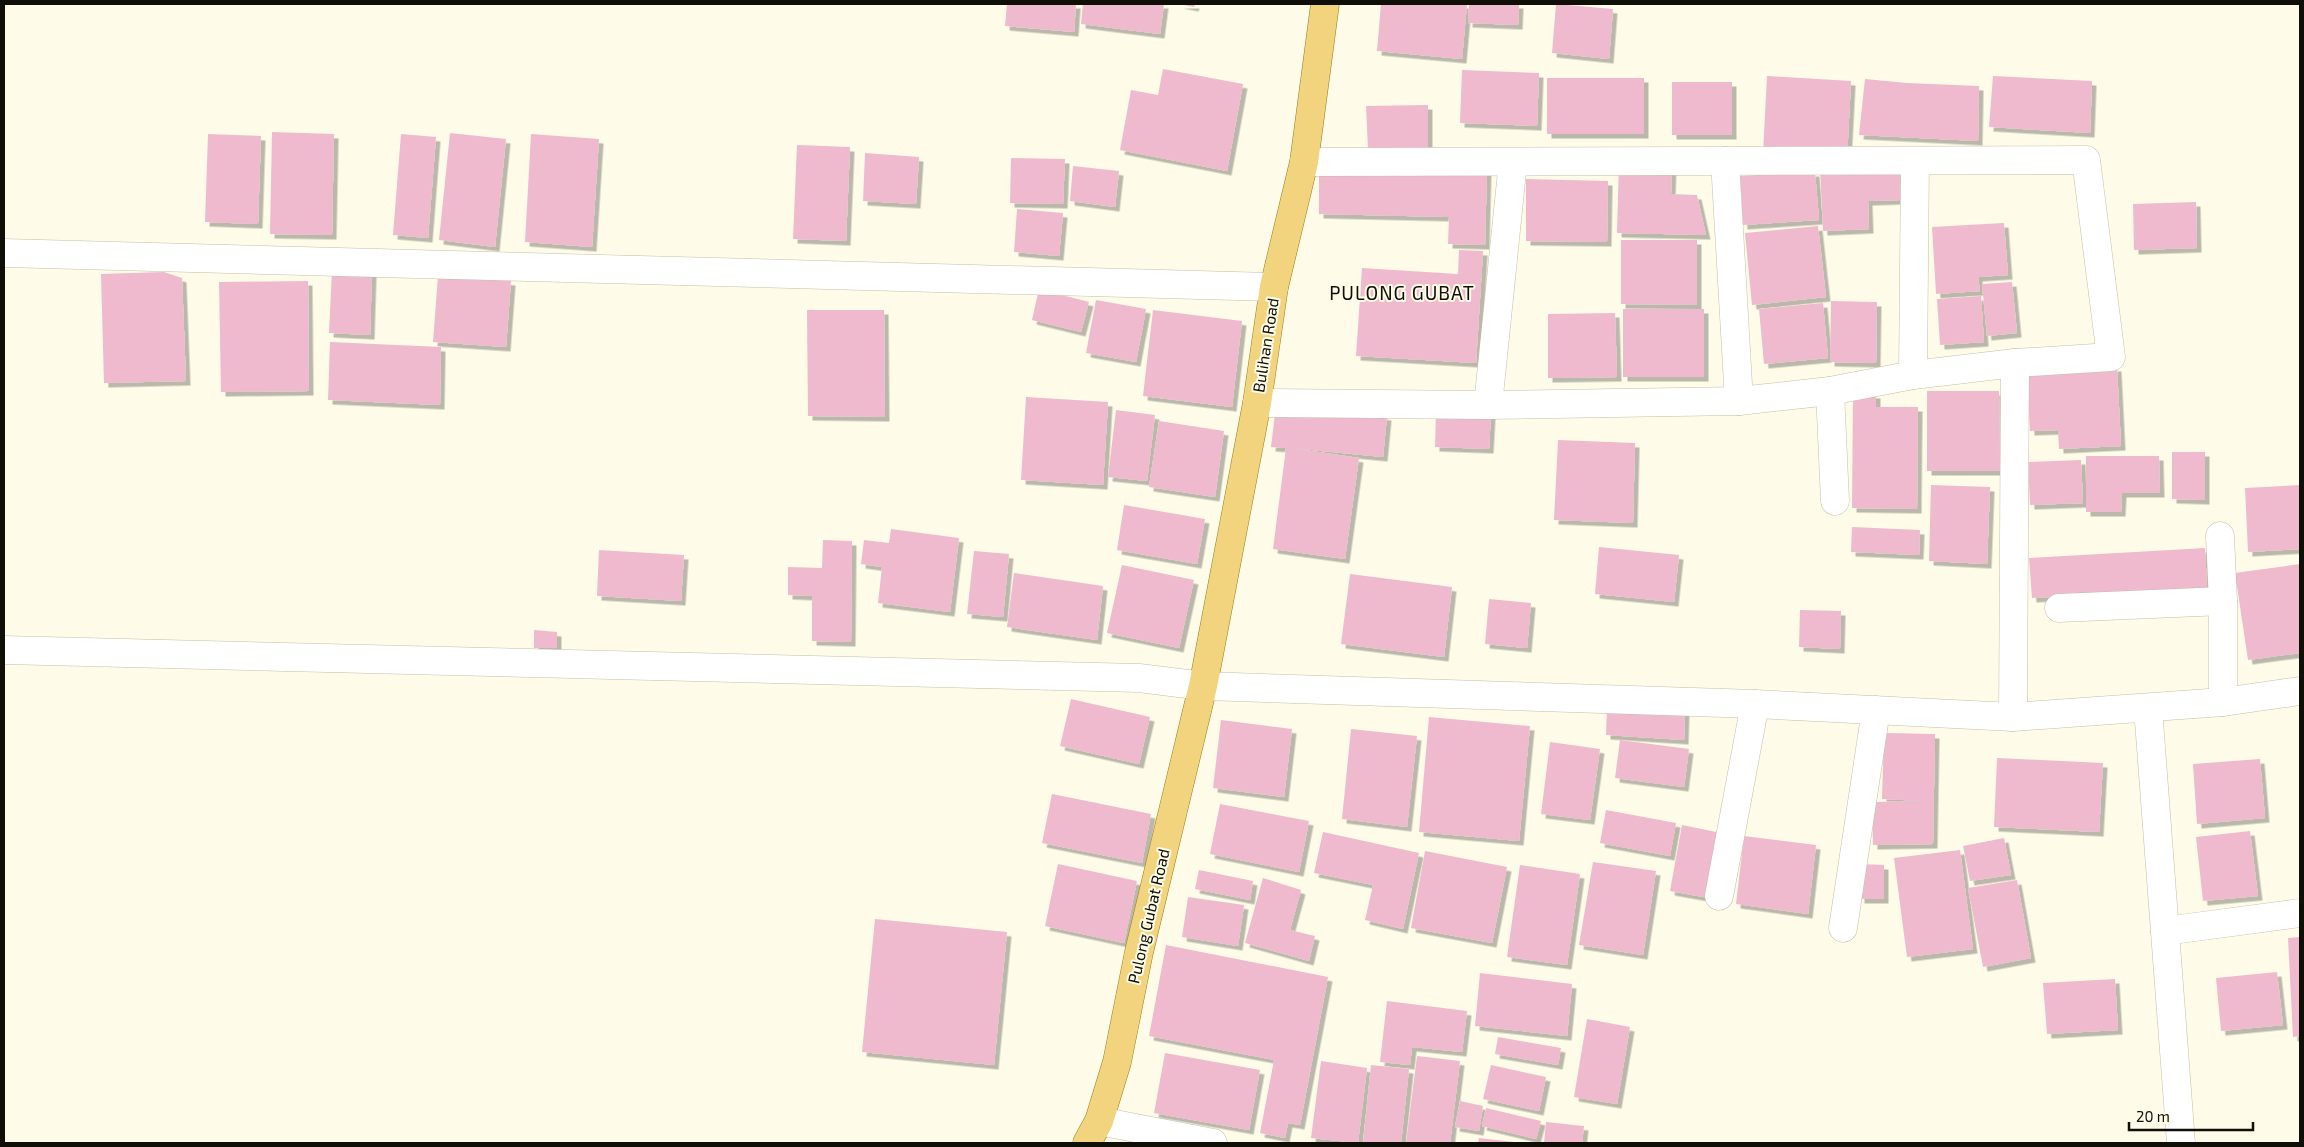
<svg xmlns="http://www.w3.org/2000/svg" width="2304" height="1147" font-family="'Exo 2',sans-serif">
<defs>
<filter id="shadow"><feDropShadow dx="4.5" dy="4.5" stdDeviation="0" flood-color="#0004"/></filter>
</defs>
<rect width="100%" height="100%" fill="#fefbe8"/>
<!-- building -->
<g fill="#efbace" filter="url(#shadow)">
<polygon points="1007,4 1076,4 1074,32 1005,26"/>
<polygon points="1083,4 1164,4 1160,34 1081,24"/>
<polygon points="1179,4 1195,4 1194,7"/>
<polygon points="1381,4 1467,4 1462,59 1377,51"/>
<polygon points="1469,4 1519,4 1518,25 1468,23"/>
<polygon points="1556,4 1613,9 1609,59 1552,53"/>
<polygon points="1163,69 1243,84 1227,171 1120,150 1131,90 1158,95"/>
<polygon points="1462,70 1539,73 1537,126 1460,123"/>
<polygon points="1767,76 1851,81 1847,158 1763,153"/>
<polygon points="1993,76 2092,81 2090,133 1989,127"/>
<rect x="1547" y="78" width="97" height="56"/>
<polygon points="1865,79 1907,83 1979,86 1978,141 1859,135"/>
<rect x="1672" y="82" width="60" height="53"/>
<polygon points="1428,105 1428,149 1368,150 1366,106"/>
<polygon points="272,132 334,134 332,235 270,234"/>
<polygon points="450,133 506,139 495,247 439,240"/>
<polygon points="208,134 261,136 258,224 205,222"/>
<polygon points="401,134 436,137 428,238 393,235"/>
<polygon points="531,134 599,139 592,247 525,242"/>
<polygon points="797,145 850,147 846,241 793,239"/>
<polygon points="865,153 919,157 916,204 863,201"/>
<polygon points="1011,158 1065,159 1063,204 1010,203"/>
<polygon points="1619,161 1672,163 1671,194 1697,195 1706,235 1617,233"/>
<polygon points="1319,164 1487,168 1485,245 1448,244 1449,217 1319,214"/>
<polygon points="1073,166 1119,171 1115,207 1070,201"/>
<polygon points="1899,166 1900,200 1868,201 1869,229 1823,231 1820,168"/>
<polygon points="1815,172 1819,220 1743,225 1740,176"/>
<polygon points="1526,179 1608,181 1607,242 1526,241"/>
<polygon points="2196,202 2197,248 2134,250 2133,204"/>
<polygon points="1017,209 1063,213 1059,256 1014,252"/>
<polygon points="2004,223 2008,275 1978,277 1980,291 1936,294 1932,227"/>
<polygon points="1818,226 1826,297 1752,305 1745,233"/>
<polygon points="1621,240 1697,240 1697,305 1621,304"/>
<polygon points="1459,250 1483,251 1476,363 1356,356 1362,268 1458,274"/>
<polygon points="332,271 372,272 370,335 329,333"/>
<polygon points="164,272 182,278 186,381 104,383 101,274"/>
<polygon points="438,276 511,281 506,347 433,342"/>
<polygon points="308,281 309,391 221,392 219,282"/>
<polygon points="2012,282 2017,333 1987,336 1982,284"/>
<polygon points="1039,289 1089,302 1081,332 1032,320"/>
<polygon points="1981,296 1984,342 1940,345 1937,299"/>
<polygon points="1096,300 1146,309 1136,362 1086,353"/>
<polygon points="1831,301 1877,302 1876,363 1830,362"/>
<polygon points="1823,303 1828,358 1764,364 1759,309"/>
<rect x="1623" y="309" width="81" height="68"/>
<polygon points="807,310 884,310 885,417 808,416"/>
<polygon points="1153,310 1242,321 1232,407 1143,396"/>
<polygon points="1615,313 1617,377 1548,378 1548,314"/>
<polygon points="330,342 441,347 440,405 328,400"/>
<polygon points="2117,367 2121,446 2059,449 2058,430 2030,431 2027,371"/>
<polygon points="1927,391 1999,391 2000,471 1927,471"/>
<polygon points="1853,394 1876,394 1876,407 1918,407 1917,509 1852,508"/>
<polygon points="1026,397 1108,402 1103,485 1021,480"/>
<polygon points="1276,405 1387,416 1383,457 1291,448 1359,458 1345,559 1273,549 1286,448 1271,447"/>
<polygon points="1116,410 1155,415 1147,481 1108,477"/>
<polygon points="1436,412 1491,414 1489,449 1435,447"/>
<polygon points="1159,421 1224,431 1215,497 1149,487"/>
<polygon points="1558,440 1635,443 1633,523 1554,520"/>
<polygon points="2172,452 2205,452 2205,500 2172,499"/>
<polygon points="2086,456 2159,456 2160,493 2122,493 2121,512 2086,512"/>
<polygon points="2081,460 2083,503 2030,505 2028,462"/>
<polygon points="1931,485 1990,487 1987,564 1929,561"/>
<polygon points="2300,485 2300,549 2248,552 2245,488"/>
<polygon points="1124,505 1205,519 1197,564 1117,550"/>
<polygon points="1852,527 1920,530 1919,555 1851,552"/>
<polygon points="891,529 959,538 950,612 878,603 882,567 861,564 864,540 889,543"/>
<polygon points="823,540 852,541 851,642 812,641 812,596 788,595 788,567 822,568"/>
<polygon points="1599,547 1679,555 1674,602 1595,594"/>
<polygon points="2205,548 2207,588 2032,598 2029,558"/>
<polygon points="599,550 684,555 681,601 597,596"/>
<polygon points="974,551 1009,554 1003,617 967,614"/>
<polygon points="2300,564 2300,653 2248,660 2235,573"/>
<polygon points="1122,565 1194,580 1179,648 1107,633"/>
<polygon points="1014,573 1103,586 1097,640 1007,627"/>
<polygon points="1350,574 1452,587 1444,657 1341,644"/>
<polygon points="1489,599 1531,603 1527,648 1485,644"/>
<polygon points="1800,610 1841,611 1840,649 1799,647"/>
<polygon points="534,630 557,632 557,648 534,648"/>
<polygon points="1071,699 1150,717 1139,764 1060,746"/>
<polygon points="1607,705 1685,709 1684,740 1606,735"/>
<polygon points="1429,717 1530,726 1519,841 1419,832"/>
<polygon points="1221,720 1292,729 1284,797 1213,788"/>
<polygon points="1351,729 1417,736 1407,827 1342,819"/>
<polygon points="1884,733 1935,734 1933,844 1873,845 1872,802 1924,801 1882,799"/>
<polygon points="1620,740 1689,749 1684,787 1615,778"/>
<polygon points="1550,742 1600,749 1590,820 1541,814"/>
<polygon points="1997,758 2103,763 2099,832 1994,827"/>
<polygon points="2260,759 2265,818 2197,824 2193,764"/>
<polygon points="1052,794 1151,814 1142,863 1042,843"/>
<polygon points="1220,804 1309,821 1299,872 1210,854"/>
<polygon points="1606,810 1676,823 1670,856 1600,843"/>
<polygon points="1682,825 1721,833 1709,898 1670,891"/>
<polygon points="2250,831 2258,896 2203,901 2196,837"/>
<polygon points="1323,832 1419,853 1403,929 1365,920 1373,885 1314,873"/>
<polygon points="1744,836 1816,845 1808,914 1736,904"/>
<polygon points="2004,838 2011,875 1970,881 1963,846"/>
<polygon points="1960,850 1973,949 1907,957 1894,858"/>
<polygon points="1425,851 1507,867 1492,943 1411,928"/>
<polygon points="1593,862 1656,871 1643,955 1579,945"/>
<polygon points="1058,864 1137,881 1124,943 1045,926"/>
<polygon points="1860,864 1884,865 1884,899 1860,899"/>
<polygon points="1520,865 1580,874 1567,965 1507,957"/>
<polygon points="1199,870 1253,881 1250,900 1195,889"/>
<polygon points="1263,878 1301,890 1290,930 1315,936 1309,961 1245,943"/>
<polygon points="2017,880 2031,958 1983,967 1968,888"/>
<polygon points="1188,897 1244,905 1238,946 1182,937"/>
<polygon points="875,919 1007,932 994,1065 862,1052"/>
<polygon points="2300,937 2300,1036 2293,1037 2288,938"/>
<polygon points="1166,945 1328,977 1300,1125 1288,1123 1285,1138 1260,1133 1274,1060 1149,1036"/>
<polygon points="2277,972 2283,1025 2221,1031 2216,978"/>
<polygon points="1480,973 1572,984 1567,1036 1475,1026"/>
<polygon points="2115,979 2118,1030 2047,1034 2043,983"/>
<polygon points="1387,1001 1467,1011 1462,1052 1412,1047 1410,1065 1380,1062"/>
<polygon points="1587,1019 1630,1027 1617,1104 1574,1097"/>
<polygon points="1498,1037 1561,1048 1558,1065 1495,1054"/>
<polygon points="1165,1053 1260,1070 1249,1130 1154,1113"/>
<polygon points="1417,1056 1460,1061 1450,1143 1406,1143"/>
<polygon points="1321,1061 1367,1068 1358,1143 1311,1138"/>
<polygon points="1371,1065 1409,1069 1401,1143 1363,1143"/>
<polygon points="1491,1065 1546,1077 1539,1111 1483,1099"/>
<polygon points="1460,1101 1483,1106 1479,1131 1455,1127"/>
<polygon points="1486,1108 1541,1121 1536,1139 1482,1126"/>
<polygon points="1546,1122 1584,1126 1582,1143 1544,1143"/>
<polygon points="1479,1138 1514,1142 1513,1143 1478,1143"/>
</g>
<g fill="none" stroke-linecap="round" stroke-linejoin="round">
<!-- minor casing -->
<g stroke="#c3bfa9" stroke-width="29">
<g id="minor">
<polyline points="1725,161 1739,401"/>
<polyline points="4,253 1274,287"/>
<polyline points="1913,375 1915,161"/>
<polyline points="1830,391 1835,501"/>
<polyline points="1257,403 1488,405 1739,401 1830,391 1913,375 2015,363 2111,357 2086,160 1304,162"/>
<polyline points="1488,405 1513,162"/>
<polyline points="2220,536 2223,601 2223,702"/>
<polyline points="2059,608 2223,601"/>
<polyline points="4,650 1139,678 1203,686 1755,704 2013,717 2223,702 2300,691"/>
<polyline points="2148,708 2181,1143"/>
<polyline points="2013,717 2015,363"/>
<polyline points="1719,896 1755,704"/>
<polyline points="1843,928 1876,710"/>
<polyline points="2165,931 2300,913"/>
<polyline points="1099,1121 1213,1143"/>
</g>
</g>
<!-- major casing -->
<g stroke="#9c7d1b" stroke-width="29">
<polyline id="major" points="1087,1143 1099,1121 1117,1062 1139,952 1203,686 1257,403 1274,287 1304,162 1325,4"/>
</g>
<!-- minor -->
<use href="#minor" stroke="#fff" stroke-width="28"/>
<!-- major -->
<use href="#major" stroke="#f1d47d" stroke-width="28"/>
</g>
<g text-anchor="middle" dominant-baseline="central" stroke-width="4" stroke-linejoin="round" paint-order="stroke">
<!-- street labels -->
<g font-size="16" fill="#100f07" stroke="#fefbe8">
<text transform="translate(1265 345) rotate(-81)">Bulihan Road</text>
<text transform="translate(1148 916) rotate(-77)">Pulong Gubat Road</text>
</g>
<!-- quarter labels -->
<g font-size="19" letter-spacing="1" fill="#100f07" stroke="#fefbe8">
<text x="1402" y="292">PULONG GUBAT</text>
</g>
</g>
<!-- border -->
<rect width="2304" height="1147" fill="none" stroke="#100f07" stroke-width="10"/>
<!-- scale -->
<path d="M2129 1122v8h124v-8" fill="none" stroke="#100f07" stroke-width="2.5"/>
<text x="2136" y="1122" font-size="15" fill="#100f07" stroke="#fefbe8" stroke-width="4" paint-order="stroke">20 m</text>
</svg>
